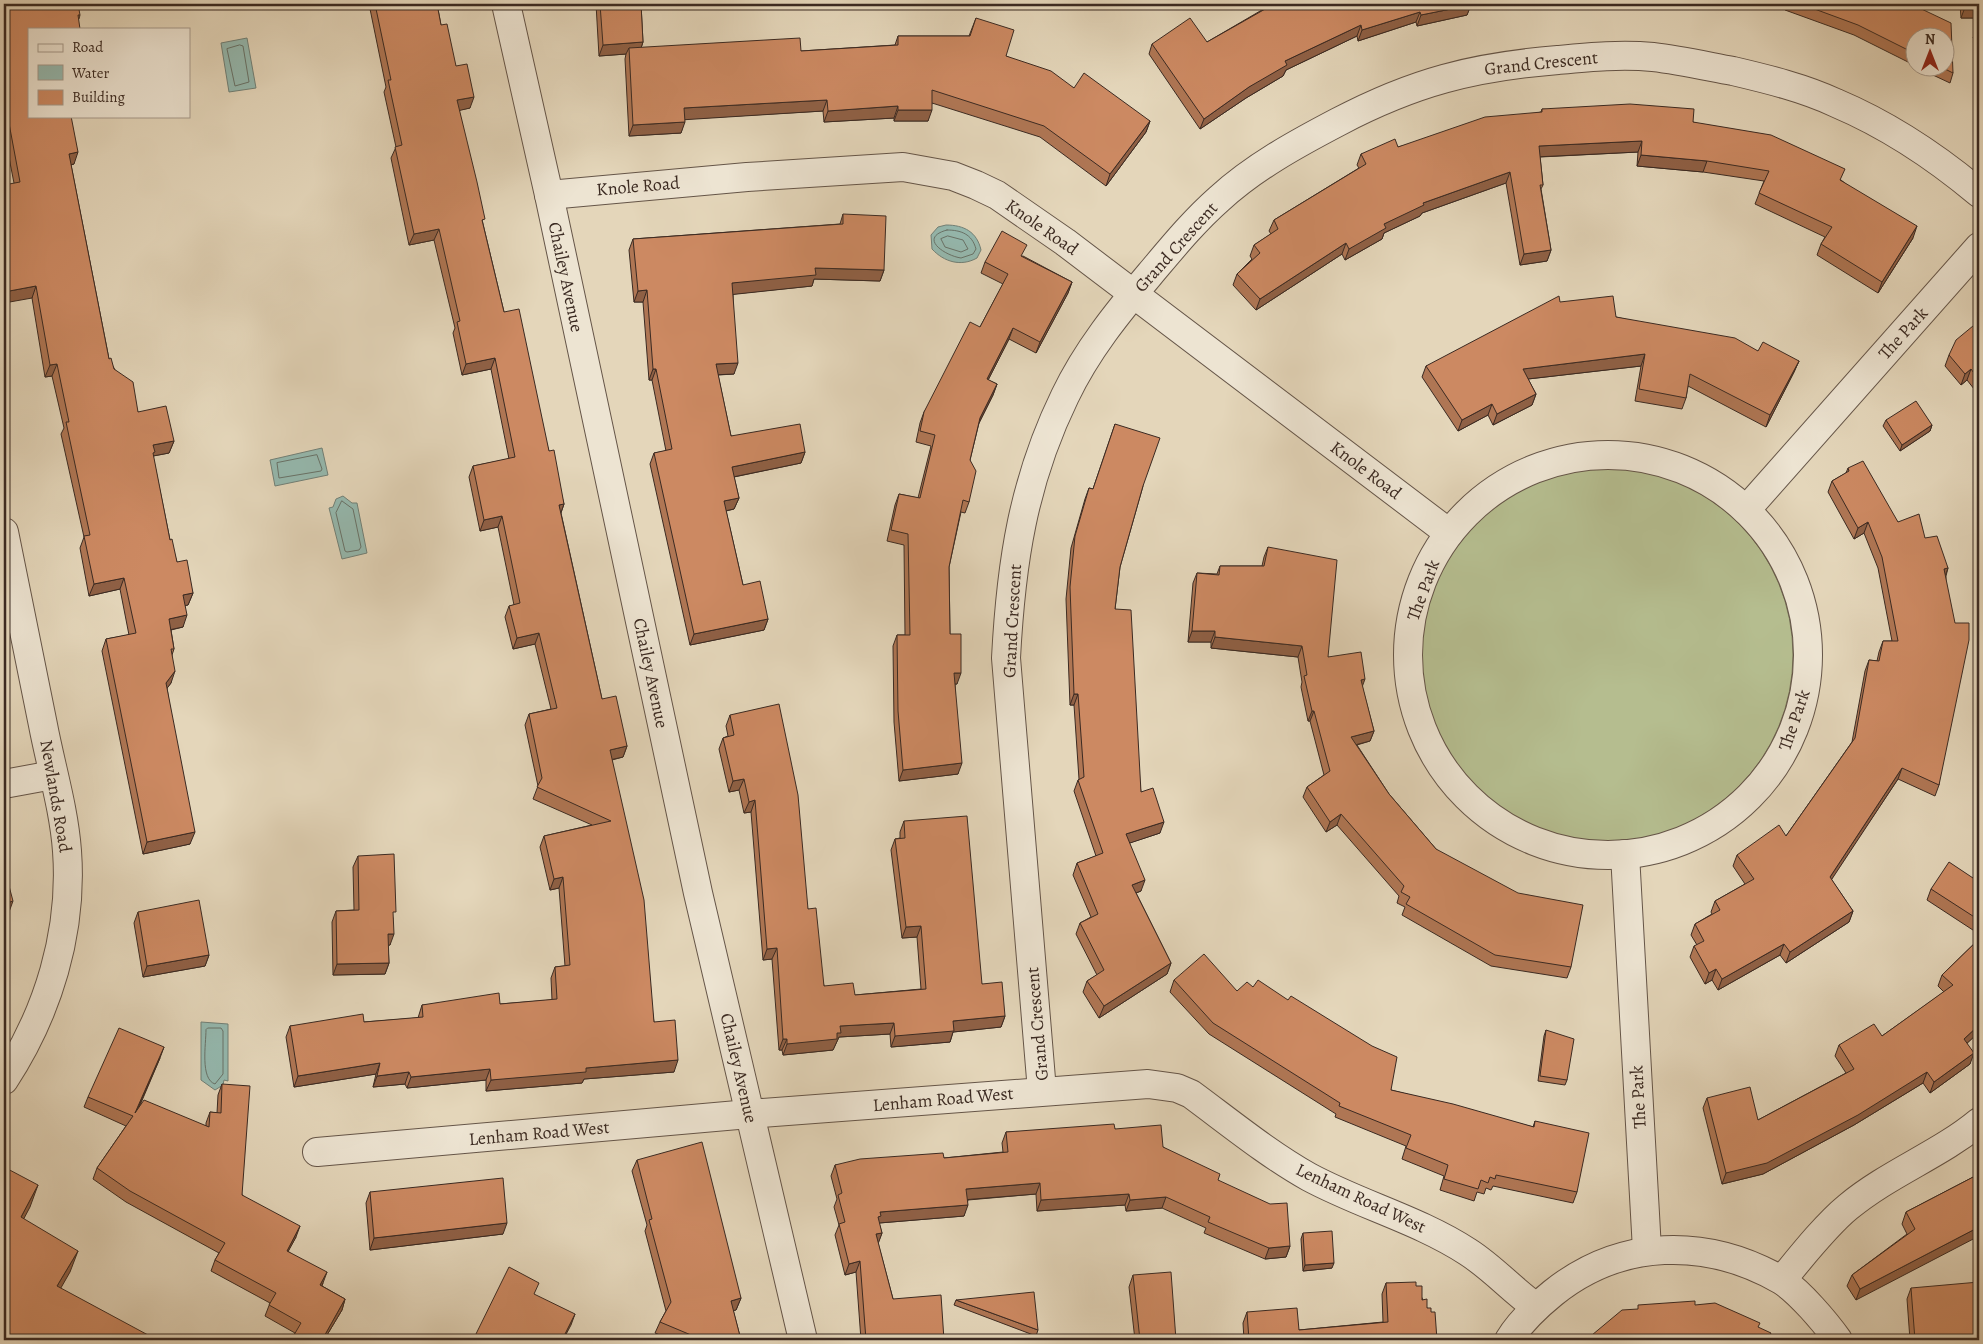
<svg xmlns="http://www.w3.org/2000/svg" width="1983" height="1344" font-family="Alegreya,serif">
<rect width="100%" height="100%" fill="#e4d6ba"/>
<filter id="stains"><feTurbulence type="fractalNoise" baseFrequency=".004" numOctaves="4"/><feColorMatrix values="0 0 0 0 .2 0 0 0 0 .09 0 0 0 0 .02 0 0 0 .5 -.17"/></filter>
<radialGradient id="worn" r=".72"><stop offset=".6" stop-color="#630" stop-opacity="0"/><stop offset="1" stop-color="#630" stop-opacity=".3"/></radialGradient>
<!-- green -->
<circle fill="#b5bd8f" stroke="#787458" cx="1606" cy="655" r="187"/>
<!-- water -->
<g fill="#95b9af" stroke="#718077">
<polygon points="247,38 256,88 229,92 221,43"/>
<path d="M946,225C964,225 977,232 981,250L977,258C961,267 944,262 932,249L931,235L938,227Z"/>
<polygon points="322,448 328,475 275,486 270,460"/>
<polygon points="343,496 352,503 357,503 367,553 342,559 329,508 333,507 336,499"/>
<polygon points="201,1022 228,1024 228,1081 224,1080 223,1085 215,1090 201,1080"/>
</g>
<g fill="none" stroke-linecap="round" stroke-linejoin="round">
<!-- shore -->
<g stroke="#687268" stroke-width="1">
<polygon points="240,45 243,46 249,82 235,86 227,49"/>
<path d="M947,230C961,230 972,234 976,249L973,254L961,258C946,256 917,238 947,230Z"/>
<polygon points="948,236 963,240 968,249 961,252 945,247 941,239"/>
<polygon points="317,455 322,469 321,471 279,478 277,463"/>
<polygon points="342,501 353,509 361,547 359,550 347,552 345,551 336,513"/>
<path d="M208,1028H221L223,1031V1074L215,1084C200,1079 206,1044 206,1030Z"/>
</g>
<!-- street casing -->
<g stroke="#655548" stroke-width="30">
<g id="street">
<polyline points="506,4 549,195 698,893 803,1340"/>
<polyline points="549,195 747,177 903,167 953,176 976,185 997,195 1065,242 1449,533"/>
<circle cx="1608" cy="655" r="200"/>
<polyline points="1746,510 1979,247"/>
<path d="M4,532C17,596 30,661 43,725C51,767 64,809 67,851C73,932 48,1013 4,1080"/>
<polyline points="4,784 53,775"/>
<polyline points="1625,854 1647,1250"/>
<path d="M1042,1091L1006,658C1011,563 1023,482 1065,396C1087,350 1118,312 1150,274C1172,248 1193,222 1219,199C1254,167 1296,144 1338,122C1414,82 1473,67 1558,60C1590,57 1621,54 1653,57C1679,60 1706,66 1733,71C1767,79 1804,88 1836,103C1888,125 1936,157 1979,193"/>
<path d="M317,1152L749,1114L1148,1084L1177,1088L1191,1094C1229,1122 1268,1154 1309,1177C1361,1205 1419,1220 1468,1252C1493,1268 1512,1290 1536,1307"/>
<path d="M1782,1280C1800,1258 1826,1225 1848,1207C1889,1173 1939,1155 1979,1122"/>
<path d="M1509,1340C1520,1322 1537,1306 1553,1293C1620,1239 1706,1237 1781,1280C1799,1291 1826,1323 1838,1340"/>
</g>
</g>
<!-- street -->
<use href="#street" stroke="#ede4d2" stroke-width="28"/>
</g>
<!-- wall -->
<g fill="#af7654" stroke="#3b2a22">
<polygon points="4,4 80,15 79,19 29,29 74,164 71,165 109,359 138,412 174,441 169,453 153,456 170,540 177,562 193,593 188,605 185,605 183,627 171,630 174,649 172,655 171,683 167,688 190,844 143,854 102,651 106,639 129,635 120,589 89,596 80,548 84,537 61,434 64,428 52,376 45,377 32,298 14,183 4,132"/>
<polygon points="369,4 437,4 441,25 470,108 459,110 483,224 504,312 549,451 564,504 561,513 602,699 627,746 623,757 612,760 654,1022 674,1072 584,1079 582,1083 486,1091 486,1080 407,1088 405,1084 373,1087 376,1074 294,1087 286,1037 290,1026 364,1022 418,1018 422,1005 500,1004 552,1000 551,978 555,967 565,966 559,888 550,890 540,847 544,836 592,825 533,799 538,786 525,725 529,714 551,709 535,644 513,649 505,617 509,606 514,605 498,527 480,531 469,477 473,466 509,459 491,369 462,375 453,333 455,328 434,240 409,245 391,158 396,147 384,92 386,87"/>
<polygon points="596,4 641,4 643,42 641,48 801,51 895,45 898,36 969,36 976,18 1006,56 1074,88 1150,121 1146,132 1106,186 1040,137 932,103 928,121 894,121 894,118 824,122 823,111 685,119 681,133 629,136 625,59 626,54 599,56"/>
<polygon points="1266,4 1471,4 1467,15 1417,26 1416,22 1358,41 1357,36 1286,70 1283,76 1246,98 1200,129 1149,54 1152,44 1207,42 1267,7"/>
<polygon points="1787,4 1911,4 1953,73 1950,83 1918,68 1946,68 1916,38 1916,66 1854,35 1785,10"/>
<polygon points="1960,4 1979,4 1979,18 1961,18"/>
<polygon points="1979,25 1979,43 1973,38 1977,27"/>
<polygon points="1542,109 1693,122 1841,180 1913,238 1878,293 1817,255 1821,244 1825,237 1755,204 1764,181 1703,172 1637,166 1638,152 1540,157 1543,185 1541,189 1551,250 1547,261 1520,265 1506,183 1422,213 1420,216 1384,233 1382,239 1345,260 1342,254 1256,310 1233,285 1237,274 1252,259 1250,256 1254,245 1271,234 1269,231 1274,220 1359,168 1357,165 1361,154 1398,147 1541,112"/>
<polygon points="843,214 884,270 880,281 814,279 812,286 733,294 734,374 718,375 731,436 805,452 801,463 734,477 739,498 734,509 726,511 743,585 768,619 764,630 690,645 650,464 654,453 666,451 652,380 649,380 643,302 634,302 629,250 633,239 840,224"/>
<polygon points="1023,256 1072,282 1068,293 1036,353 1009,339 988,380 997,384 993,395 979,423 970,460 969,502 965,513 961,512 949,567 950,634 957,684 955,684 958,774 899,781 894,722 893,646 897,635 905,635 904,545 887,541 895,505 899,494 918,498 931,446 916,442 920,423 924,412 980,327 1003,284 981,273 985,262"/>
<polygon points="1979,313 1979,392 1978,394 1967,380 1961,385 1945,366 1949,355 1977,323 1976,322"/>
<polygon points="1616,317 1799,361 1794,372 1766,427 1688,386 1686,398 1682,409 1635,401 1641,366 1528,379 1536,394 1532,405 1493,425 1488,415 1458,431 1422,377 1426,366"/>
<polygon points="1886,420 1932,425 1930,431 1900,451 1883,426"/>
<polygon points="1115,424 1143,486 1120,567 1115,609 1141,792 1160,833 1129,843 1141,891 1136,893 1171,963 1167,974 1099,1018 1083,992 1087,981 1097,975 1076,934 1080,923 1091,917 1073,875 1077,863 1096,856 1074,791 1078,780 1079,779 1074,705 1070,705 1066,599 1071,548 1085,499 1089,488 1093,489"/>
<polygon points="1848,468 1898,522 1925,538 1948,568 1946,576 1939,785 1935,796 1898,779 1831,879 1853,911 1849,922 1786,963 1780,955 1718,990 1712,980 1705,984 1690,957 1694,946 1697,945 1691,935 1695,924 1712,914 1711,912 1715,901 1745,884 1733,866 1737,855 1786,836 1852,742 1865,671 1869,660 1877,661 1879,652 1883,641 1892,641 1878,568 1864,533 1854,539 1828,492 1832,481 1846,473"/>
<polygon points="1268,547 1328,657 1362,686 1374,731 1370,741 1357,745 1389,794 1436,849 1571,967 1567,978 1491,966 1402,915 1405,907 1397,903 1399,896 1337,825 1326,832 1303,797 1307,787 1324,775 1310,721 1308,721 1301,687 1302,682 1298,657 1211,648 1211,642 1188,642 1193,583 1197,573 1217,574 1220,566 1262,566 1264,557"/>
<polygon points="730,715 808,909 824,986 855,995 921,989 917,937 902,938 891,850 895,839 900,838 900,832 904,821 982,984 1005,1016 1001,1027 953,1032 950,1042 891,1047 890,1034 839,1037 833,1050 783,1055 782,1050 779,1050 772,959 763,960 751,812 744,813 739,790 729,792 719,749 723,738 728,736 726,726"/>
<polygon points="358,856 393,918 390,945 388,945 389,963 385,974 333,975 332,922 336,911 354,910 353,867"/>
<polygon points="1979,868 1979,934 1927,900 1931,889 1973,878"/>
<polygon points="138,912 209,955 205,966 143,977 134,923"/>
<polygon points="1979,939 1979,1032 1967,1043 1970,1064 1930,1093 1923,1083 1854,1125 1763,1174 1722,1184 1703,1108 1707,1098 1758,1120 1846,1073 1835,1056 1839,1045 1882,1036 1944,992 1938,986 1942,975"/>
<polygon points="1174,980 1237,991 1391,1090 1533,1127 1535,1121 1577,1192 1573,1203 1493,1186 1491,1190 1486,1188 1484,1194 1477,1192 1474,1201 1440,1190 1444,1176 1402,1159 1406,1146 1335,1117 1336,1114 1209,1034 1170,992"/>
<polygon points="1546,1030 1567,1080 1565,1085 1538,1081 1544,1036"/>
<polygon points="160,1058 138,1110 206,1126 206,1123 210,1112 217,1113 218,1095 222,1084 242,1195 296,1237 288,1251 323,1283 322,1286 345,1299 342,1310 324,1340 292,1340 295,1333 265,1316 270,1303 211,1271 215,1260 219,1253 126,1202 93,1179 97,1168 126,1126 84,1107 88,1097"/>
<polygon points="1115,1129 1163,1147 1218,1180 1290,1246 1286,1257 1265,1259 1204,1233 1206,1228 1162,1208 1126,1211 1125,1205 1037,1211 1036,1194 968,1200 964,1216 879,1223 882,1233 878,1243 893,1299 944,1340 861,1340 856,1272 845,1275 835,1235 839,1225 834,1207 837,1199 831,1176 835,1165 944,1158 1003,1152 1002,1143 1006,1132"/>
<polygon points="637,1160 741,1298 736,1310 733,1310 741,1340 672,1340 655,1333 660,1322 666,1311 645,1231 647,1225 632,1171"/>
<polygon points="1979,1174 1856,1300 1847,1286 1852,1275 1907,1234 1902,1224 1906,1212"/>
<polygon points="370,1192 503,1234 370,1250 366,1203"/>
<polygon points="1303,1233 1332,1268 1303,1271 1301,1239"/>
<polygon points="1133,1275 1176,1340 1135,1340 1129,1287"/>
<polygon points="1386,1283 1416,1286 1427,1308 1431,1312 1437,1340 1244,1340 1243,1323 1247,1312 1299,1330 1383,1322 1382,1294"/>
<polygon points="1911,1288 1979,1340 1910,1340 1907,1299"/>
<polygon points="956,1300 1038,1330 1036,1336 954,1305"/>
</g>
<!-- shaded-wall -->
<g fill="#8f6045" stroke="#3b2a22">
<polygon points="1471,5 1467,15 1417,26 1421,15"/>
<polygon points="1965,7 1979,7 1979,18 1961,18"/>
<polygon points="1420,12 1416,22 1358,41 1362,30"/>
<polygon points="1361,25 1357,36 1286,70 1283,76 1246,98 1200,129 1204,119 1285,61"/>
<polygon points="643,42 639,54 629,48 626,54 599,56 603,45"/>
<polygon points="474,97 470,108 453,112 457,100"/>
<polygon points="827,100 823,111 680,120 684,108"/>
<polygon points="898,106 894,118 824,122 828,111"/>
<polygon points="898,110 932,110 928,121 894,121"/>
<polygon points="4,118 8,118 4,128"/>
<polygon points="1150,121 1146,132 1106,186 1110,174"/>
<polygon points="685,122 681,133 629,136 633,125"/>
<polygon points="1642,141 1638,152 1535,157 1539,146"/>
<polygon points="78,152 74,164 65,166 69,154"/>
<polygon points="1641,155 1707,161 1703,172 1637,166"/>
<polygon points="1510,172 1506,183 1422,213 1420,216 1384,233 1382,239 1345,260 1349,249 1384,224 1423,203"/>
<polygon points="1917,226 1913,238 1878,293 1882,282"/>
<polygon points="439,229 434,240 409,245 414,234"/>
<polygon points="1346,243 1342,254 1256,310 1260,299"/>
<polygon points="1551,250 1547,261 1520,265 1524,254"/>
<polygon points="815,268 884,270 880,281 814,279 812,286 728,295 732,283"/>
<polygon points="1072,282 1068,293 1036,353 1040,342"/>
<polygon points="36,286 32,298 4,303 4,292"/>
<polygon points="647,290 643,302 634,302 638,291"/>
<polygon points="1013,328 1009,339 983,390 987,379"/>
<polygon points="1645,354 1641,366 1519,380 1523,369"/>
<polygon points="495,358 491,369 462,375 466,364"/>
<polygon points="1799,361 1794,372 1766,427 1770,415"/>
<polygon points="738,363 734,374 712,375 716,364"/>
<polygon points="57,364 52,376 45,377 50,365"/>
<polygon points="653,369 656,369 652,380 649,380"/>
<polygon points="1971,369 1967,380 1961,385 1965,374"/>
<polygon points="997,384 993,395 976,429 980,418"/>
<polygon points="1536,394 1532,405 1493,425 1497,414"/>
<polygon points="1492,404 1488,415 1458,431 1462,420"/>
<polygon points="1932,425 1930,431 1900,451 1902,445"/>
<polygon points="174,441 169,453 153,456 150,464 153,445"/>
<polygon points="805,452 801,463 728,478 732,467"/>
<polygon points="739,498 734,509 720,512 724,501"/>
<polygon points="564,504 560,515 559,505"/>
<polygon points="502,516 498,527 480,531 484,520"/>
<polygon points="1868,522 1864,533 1854,539 1858,528"/>
<polygon points="1948,568 1944,579 1944,569"/>
<polygon points="124,578 120,589 89,596 94,584"/>
<polygon points="193,593 188,605 179,607 183,595"/>
<polygon points="187,615 183,627 164,631 169,619"/>
<polygon points="768,619 764,630 690,645 694,634"/>
<polygon points="1192,631 1215,631 1211,642 1188,642"/>
<polygon points="539,633 535,644 513,649 517,638"/>
<polygon points="1215,637 1302,646 1298,657 1211,648"/>
<polygon points="175,671 171,683 162,695 166,683"/>
<polygon points="954,673 961,673 957,684 950,684"/>
<polygon points="1365,679 1361,690 1361,680"/>
<polygon points="1074,694 1078,694 1074,705 1070,705"/>
<polygon points="1312,711 1314,711 1310,721 1308,721"/>
<polygon points="1374,731 1370,741 1347,747 1351,737"/>
<polygon points="627,746 623,757 605,761 610,750"/>
<polygon points="962,763 958,774 899,781 903,770"/>
<polygon points="1902,768 1898,779 1826,888 1830,877"/>
<polygon points="744,779 739,790 729,792 733,781"/>
<polygon points="755,800 751,812 744,813 749,802"/>
<polygon points="1341,814 1337,825 1326,832 1330,822"/>
<polygon points="1164,822 1160,833 1121,846 1126,834"/>
<polygon points="195,832 190,844 143,854 147,842"/>
<polygon points="563,877 559,888 550,890 554,879"/>
<polygon points="1145,880 1141,891 1128,896 1132,885"/>
<polygon points="13,901 9,912 4,914 4,904"/>
<polygon points="1853,911 1849,922 1786,963 1790,952"/>
<polygon points="921,926 917,937 902,938 906,927"/>
<polygon points="388,934 394,934 390,945 384,946"/>
<polygon points="1784,944 1780,955 1718,990 1722,979"/>
<polygon points="777,948 772,959 763,960 767,949"/>
<polygon points="209,955 205,966 143,977 147,966"/>
<polygon points="389,963 385,974 333,975 337,964"/>
<polygon points="1171,963 1167,974 1099,1018 1104,1006"/>
<polygon points="1716,969 1712,980 1705,984 1709,973"/>
<polygon points="1005,1016 1001,1027 953,1032 950,1042 891,1047 895,1036 953,1021"/>
<polygon points="894,1023 890,1034 839,1037 833,1050 783,1055 787,1044 840,1026"/>
<polygon points="1979,1025 1979,1032 1960,1050 1964,1039"/>
<polygon points="783,1039 787,1039 782,1050 779,1050"/>
<polygon points="164,1047 160,1058 131,1124 135,1113"/>
<polygon points="1974,1053 1970,1064 1930,1093 1934,1082"/>
<polygon points="678,1060 674,1072 584,1079 582,1083 486,1091 491,1080 586,1068"/>
<polygon points="380,1063 376,1074 294,1087 298,1076"/>
<polygon points="490,1069 486,1080 407,1088 411,1077"/>
<polygon points="409,1072 405,1084 373,1087 377,1076"/>
<polygon points="1927,1072 1923,1083 1854,1125 1763,1174 1722,1184 1726,1173"/>
<polygon points="1040,1183 1036,1194 962,1200 966,1189"/>
<polygon points="38,1185 30,1207 13,1239 21,1217"/>
<polygon points="1129,1194 1125,1205 1037,1211 1041,1200"/>
<polygon points="1166,1197 1162,1208 1126,1211 1130,1200"/>
<polygon points="968,1205 964,1216 879,1223 874,1228 880,1212"/>
<polygon points="507,1223 503,1234 370,1250 374,1238"/>
<polygon points="300,1226 296,1237 283,1261 287,1251"/>
<polygon points="1979,1227 1979,1236 1856,1300 1860,1289"/>
<polygon points="882,1233 878,1244 876,1234"/>
<polygon points="1290,1246 1286,1257 1265,1259 1269,1248"/>
<polygon points="78,1251 70,1272 50,1307 57,1286"/>
<polygon points="860,1261 856,1272 845,1275 849,1264"/>
<polygon points="1334,1263 1332,1268 1303,1271 1305,1265"/>
<polygon points="327,1272 323,1283 316,1296 320,1285"/>
<polygon points="741,1298 736,1310 727,1312 731,1301"/>
<polygon points="345,1299 342,1310 324,1340 322,1340"/>
<polygon points="575,1314 571,1325 563,1340 562,1340"/>
</g>
<!-- building -->
<g fill="#cc8962" stroke="#3b2a22">
<polygon points="4,4 78,4 80,15 78,15 80,29 29,29 29,116 71,116 78,152 69,154 109,359 111,358 114,369 133,382 138,412 166,406 174,441 153,445 155,452 153,453 170,540 172,539 177,562 187,560 193,593 183,595 187,615 169,619 174,649 171,649 175,671 166,683 195,832 147,842 106,639 136,633 124,578 94,584 84,536 90,535 66,422 69,422 57,364 50,365 36,286 4,292 4,185 20,182 8,118 4,118"/>
<polygon points="375,4 437,4 441,25 447,24 456,66 467,64 474,97 457,100 477,182 485,219 482,220 504,312 519,309 549,451 554,450 564,504 559,505 602,699 616,696 627,746 610,750 644,900 654,1022 675,1020 678,1060 586,1068 586,1072 491,1080 490,1069 411,1077 409,1072 377,1076 380,1063 298,1076 290,1026 363,1014 364,1022 423,1017 422,1005 499,993 500,1004 557,999 555,967 570,965 563,877 554,879 544,836 611,821 537,787 542,778 529,714 557,708 539,633 517,638 509,606 520,603 502,516 484,520 473,466 515,457 495,358 466,364 457,322 460,321 439,229 414,234 395,147 402,145 388,80 391,80"/>
<polygon points="600,4 641,4 643,42 603,45"/>
<polygon points="1274,4 1471,4 1471,5 1421,15 1420,12 1362,30 1361,25 1285,61 1287,65 1249,87 1204,119 1152,44 1190,18 1207,42"/>
<polygon points="1801,4 1911,4 1951,23 1953,73 1943,68 1946,68 1946,38 1916,38 1916,54 1858,25"/>
<rect x="1965" y="4" width="14" height="3"/>
<polygon points="976,18 1014,30 1006,56 1051,71 1074,88 1084,73 1150,121 1110,174 1044,126 932,90 932,110 898,110 898,106 828,111 827,100 684,108 685,122 633,125 629,48 800,38 801,51 898,45 898,36 970,36"/>
<polygon points="1630,104 1694,109 1693,122 1771,135 1845,169 1840,180 1917,226 1882,282 1821,244 1832,227 1759,193 1769,171 1707,161 1641,155 1642,141 1539,146 1543,185 1540,185 1551,250 1524,254 1510,172 1423,203 1424,205 1384,224 1386,228 1349,249 1346,243 1260,299 1237,274 1260,253 1254,245 1278,229 1274,220 1366,164 1361,154 1395,139 1398,147 1485,117 1542,112 1542,109"/>
<polygon points="843,214 886,216 884,270 815,268 816,275 732,283 738,363 716,364 731,436 800,424 805,452 732,467 739,498 724,501 743,585 760,581 768,619 694,634 654,453 672,449 656,369 653,369 647,290 638,291 633,239 843,224"/>
<polygon points="1002,231 1027,245 1021,256 1072,282 1040,342 1013,328 987,379 997,384 980,418 970,460 976,471 969,502 963,500 949,567 950,634 961,634 961,673 954,673 962,763 903,770 898,711 897,635 910,635 908,534 891,530 899,494 920,498 935,435 920,431 924,412 970,322 980,327 1008,274 985,262"/>
<polygon points="1559,296 1560,302 1613,296 1616,317 1735,338 1758,351 1763,342 1799,361 1770,415 1690,374 1686,398 1639,389 1645,354 1523,369 1536,394 1497,414 1492,404 1462,420 1426,366"/>
<polygon points="1979,321 1979,380 1971,369 1965,374 1949,355 1956,340"/>
<polygon points="1916,401 1932,425 1902,445 1886,420"/>
<polygon points="1115,424 1160,438 1143,486 1120,567 1115,609 1131,610 1141,792 1153,788 1164,822 1126,834 1145,880 1132,885 1171,963 1104,1006 1087,981 1104,970 1080,923 1098,914 1077,863 1103,853 1078,780 1084,777 1078,694 1074,694 1070,587 1075,536 1089,488 1093,489"/>
<polygon points="1863,461 1898,522 1919,514 1925,538 1937,536 1948,568 1944,569 1955,623 1969,623 1969,640 1939,785 1902,768 1830,877 1853,911 1790,952 1784,944 1722,979 1716,969 1709,973 1694,946 1704,941 1695,924 1720,910 1715,901 1754,879 1737,855 1779,825 1786,836 1855,738 1869,660 1879,661 1883,641 1898,641 1882,557 1868,522 1858,528 1832,481 1849,471 1848,468"/>
<polygon points="1268,547 1337,560 1328,657 1361,652 1365,679 1361,680 1374,731 1351,737 1389,794 1436,849 1518,893 1583,905 1571,967 1495,955 1406,904 1410,897 1401,892 1404,886 1341,814 1330,822 1307,787 1330,771 1314,711 1312,711 1304,676 1307,675 1302,646 1215,637 1215,631 1192,631 1197,573 1219,575 1220,566 1264,566"/>
<polygon points="779,704 798,795 808,909 816,908 824,986 853,983 855,995 926,989 921,926 906,927 895,839 905,838 904,821 967,816 982,984 1002,982 1005,1016 953,1021 954,1031 895,1036 894,1023 840,1026 841,1033 837,1033 837,1039 787,1044 787,1039 783,1039 777,948 767,949 755,800 749,802 744,779 733,781 723,738 734,735 730,715"/>
<polygon points="394,854 396,912 393,912 394,934 388,934 389,963 337,964 336,911 359,910 358,856"/>
<polygon points="1949,862 1973,878 1979,868 1979,920 1931,889"/>
<polygon points="4,871 5,871 13,901 4,904"/>
<polygon points="199,900 209,955 147,966 138,912"/>
<polygon points="1979,939 1979,1025 1964,1039 1974,1053 1934,1082 1927,1072 1858,1115 1767,1163 1726,1173 1707,1098 1750,1087 1758,1120 1854,1069 1839,1045 1874,1024 1882,1036 1953,985 1942,975"/>
<polygon points="1204,954 1237,991 1247,982 1253,987 1258,980 1288,1000 1291,996 1372,1046 1397,1057 1391,1090 1453,1104 1534,1127 1535,1121 1589,1133 1577,1192 1496,1175 1495,1179 1490,1177 1488,1183 1481,1180 1478,1189 1444,1179 1448,1165 1406,1148 1411,1135 1339,1106 1340,1103 1213,1023 1174,980"/>
<polygon points="119,1028 164,1047 135,1113 144,1100 209,1127 210,1112 221,1113 222,1084 250,1086 242,1195 300,1226 287,1251 327,1272 320,1285 345,1299 322,1340 305,1340 294,1335 301,1323 269,1305 276,1293 215,1260 225,1243 130,1191 97,1168 133,1116 88,1097"/>
<polygon points="1546,1030 1574,1039 1567,1080 1540,1076"/>
<polygon points="1114,1124 1115,1129 1161,1125 1163,1147 1220,1174 1218,1180 1270,1204 1287,1203 1290,1246 1269,1248 1208,1222 1210,1217 1166,1197 1130,1200 1129,1194 1041,1200 1040,1183 966,1189 968,1205 880,1212 881,1216 878,1217 882,1233 876,1234 893,1299 941,1295 944,1340 866,1340 860,1261 849,1264 839,1224 845,1222 838,1195 842,1193 835,1165 860,1159 943,1153 944,1158 1008,1152 1006,1132"/>
<polygon points="702,1142 741,1298 731,1301 741,1340 692,1340 691,1335 660,1322 671,1302 649,1220 652,1219 637,1160"/>
<polygon points="4,1167 38,1185 21,1217 78,1251 57,1286 148,1335 146,1340 4,1340"/>
<polygon points="1979,1174 1979,1227 1860,1289 1852,1275 1915,1229 1906,1212"/>
<polygon points="503,1178 507,1223 374,1238 370,1192"/>
<polygon points="1332,1231 1334,1263 1305,1265 1303,1233"/>
<polygon points="509,1267 539,1283 534,1294 575,1314 562,1340 473,1340"/>
<polygon points="1171,1272 1176,1340 1140,1340 1133,1275"/>
<polygon points="1416,1282 1416,1286 1422,1286 1422,1300 1427,1299 1427,1308 1431,1308 1431,1312 1435,1312 1437,1340 1249,1340 1247,1312 1297,1308 1299,1330 1388,1322 1386,1283"/>
<polygon points="1979,1282 1979,1340 1915,1340 1911,1288"/>
<polygon points="1034,1292 1038,1330 956,1300"/>
<polygon points="1695,1301 1695,1305 1715,1303 1760,1323 1758,1327 1771,1333 1769,1337 1776,1340 1586,1340 1622,1310 1638,1309 1638,1305"/>
<polygon points="592,1336 592,1340 570,1340"/>
</g>
<g text-anchor="middle" dominant-baseline="central" stroke-width="5" stroke-linejoin="round" paint-order="stroke">
<!-- street labels -->
<g font-size="18" fill="#3b2a22" stroke="#ede4d2">
<text transform="translate(1541 63) rotate(-6)">Grand Crescent</text>
<text transform="translate(638 186) rotate(-5)">Knole Road</text>
<text transform="translate(1042 227) rotate(35)">Knole Road</text>
<text transform="translate(1176 247) rotate(-48)">Grand Crescent</text>
<text transform="translate(566 277) rotate(78)">Chailey Avenue</text>
<text transform="translate(1903 333) rotate(-48)">The Park</text>
<text transform="translate(1366 470) rotate(37)">Knole Road</text>
<text transform="translate(1423 590) rotate(-70)">The Park</text>
<text transform="translate(1012 621) rotate(-87)">Grand Crescent</text>
<text transform="translate(651 673) rotate(78)">Chailey Avenue</text>
<text transform="translate(1794 720) rotate(-71)">The Park</text>
<text transform="translate(56 796) rotate(80)">Newlands Road</text>
<text transform="translate(1037 1024) rotate(-95)">Grand Crescent</text>
<text transform="translate(739 1068) rotate(77)">Chailey Avenue</text>
<text transform="translate(1638 1097) rotate(-93)">The Park</text>
<text transform="translate(943 1099) rotate(-5)">Lenham Road West</text>
<text transform="translate(539 1133) rotate(-5)">Lenham Road West</text>
<text transform="translate(1361 1198) rotate(25)">Lenham Road West</text>
</g>
</g>
<!-- margin -->
<rect width="1983" height="1344" fill="none" stroke="#e4d6ba" stroke-width="20"/>
<rect x="5" y="5" width="1973" height="1334" fill="none" stroke="#3b2a22" stroke-width="2.5"/>
<rect x="10" y="10" width="1963" height="1324" fill="none" stroke="#3b2a22"/>
<!-- legend -->
<rect x="28" y="28" width="162" height="90" fill="#ede4d2" stroke="#a69a8c"/>
<rect x="38" y="44" width="25" height="8" fill="#ede4d2" stroke="#a69a8c"/>
<text x="72" y="52" font-size="15" fill="#3b2a22">Road</text>
<rect x="38" y="65" width="25" height="15" fill="#95b9af" stroke="#a69a8c"/>
<text x="72" y="78" font-size="15" fill="#3b2a22">Water</text>
<rect x="38" y="90" width="25" height="15" fill="#cc8962" stroke="#a69a8c"/>
<text x="72" y="102" font-size="15" fill="#3b2a22">Building</text>
<!-- north arrow -->
<g transform="translate(1930 52)"><circle r="24" fill="#ede4d2" stroke="#a69a8c"/>
<path d="M0-4L9 19L0 12L-9 19Z" fill="#8f2418"/>
<text y="-8" font-size="14" font-weight="bold" text-anchor="middle" fill="#3b2a22">N</text>
</g>
<rect width="100%" height="100%" filter="url(#stains)"/>
<rect width="100%" height="100%" fill="url(#worn)"/>
</svg>
